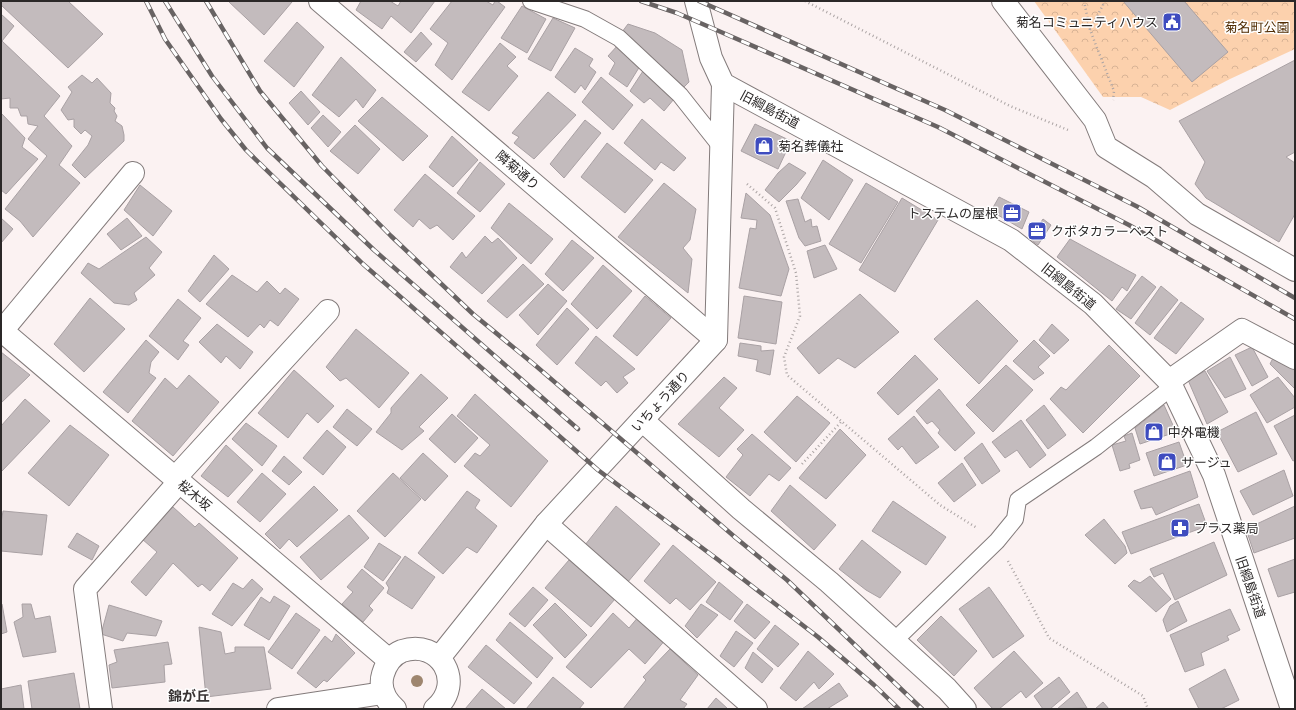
<svg xmlns="http://www.w3.org/2000/svg" width="1296" height="710" font-family="'Golos Text','Noto Sans JP',sans-serif">
<defs>
<pattern id="park-crowns" width="20" height="18" patternUnits="userSpaceOnUse"><rect width="20" height="18" fill="#fcd1ad"/><path d="M2 6a3 3 0 1 1 6 0M12 15a3 3 0 1 1 6 0" fill="none" stroke="#d8b395"/></pattern>
</defs>
<rect width="100%" height="100%" fill="#fbf2f2"/>
<!-- park -->
<polygon fill="url(#park-crowns)" points="1034,1 1295,1 1295,49 1230,79 1170,110 1141,97 1103,97"/>
<!-- building -->
<g fill="#c3bbbd" stroke="#a9a1a4">
<polygon points="1,1 68,1 103,34 68,68 1,5"/>
<polygon points="228,1 290,1 292,2 264,35"/>
<polygon points="361,1 390,1 398,6 401,1 435,1 411,33 391,16 382,29 356,10"/>
<polygon points="452,1 486,1 493,5 495,1 497,1 505,7 452,80 435,65 448,43 430,29"/>
<polygon points="1123,1 1184,1 1228,52 1192,82"/>
<polygon points="522,6 546,19 527,53 501,38"/>
<polygon points="1,14 14,26 2,41 60,96 44,116 72,146 59,165 80,183 33,237 20,221 5,209 47,156 28,139 38,126 28,124 27,116 21,116 18,108 10,108 10,98 1,99"/>
<polygon points="553,18 575,28 551,71 528,59"/>
<polygon points="297,22 324,47 294,87 264,61"/>
<polygon points="628,24 655,33 682,50 689,82 684,87 622,32"/>
<polygon points="421,32 432,44 416,62 404,52"/>
<polygon points="500,43 516,57 507,66 518,76 489,111 462,92"/>
<polygon points="618,45 640,66 627,87 609,74 615,63 608,56"/>
<polygon points="575,48 593,59 589,66 596,72 585,90 581,85 575,93 555,77"/>
<polygon points="341,57 376,90 363,108 356,99 339,117 312,95"/>
<polygon points="1295,60 1295,152 1286,157 1295,163 1295,214 1279,242 1206,198 1195,184 1205,162 1179,121"/>
<polygon points="643,71 674,99 664,111 650,98 644,103 630,91"/>
<polygon points="82,75 92,83 97,78 111,93 110,103 115,108 114,111 117,116 115,121 122,126 124,135 124,141 85,178 72,165 88,145 92,136 85,130 81,134 74,127 74,119 68,120 61,110 72,92 68,87"/>
<polygon points="601,77 633,105 613,130 582,102"/>
<polygon points="301,91 320,112 308,125 289,103"/>
<polygon points="548,92 576,115 534,159 514,143 519,137 512,133"/>
<polygon points="382,97 428,136 403,161 358,121"/>
<polygon points="1,113 25,138 22,147 38,159 6,194 1,190"/>
<polygon points="323,115 341,132 328,147 311,128"/>
<polygon points="642,119 686,158 674,171 661,162 655,170 624,143"/>
<polygon points="585,120 601,133 564,178 550,164"/>
<polygon points="755,124 791,141 778,169 741,151"/>
<polygon points="355,125 380,149 358,174 330,151"/>
<polygon points="452,136 478,160 453,187 429,167"/>
<polygon points="607,143 653,180 625,213 581,177"/>
<polygon points="823,160 853,180 829,220 801,198"/>
<polygon points="480,162 505,184 480,212 457,193"/>
<polygon points="789,163 806,173 796,185 779,202 765,190 778,173"/>
<polygon points="425,174 475,216 453,240 437,225 430,229 419,219 413,227 394,210"/>
<polygon points="664,183 696,209 690,240 683,248 692,259 688,293 618,237"/>
<polygon points="866,183 898,202 861,263 829,244"/>
<polygon points="140,185 172,211 153,236 124,210"/>
<polygon points="746,193 770,215 789,269 781,296 739,288 750,228 756,229 757,220 741,218"/>
<polygon points="999,197 1029,212 1022,229 991,211"/>
<polygon points="902,198 938,220 895,292 859,270"/>
<polygon points="798,199 805,222 811,219 812,227 817,226 821,241 805,246 799,238 786,201"/>
<polygon points="509,203 553,239 531,264 491,228"/>
<polygon points="1,218 13,229 1,243"/>
<polygon points="127,218 142,236 121,250 107,234"/>
<polygon points="1043,219 1051,225 1038,245 1030,239"/>
<polygon points="485,236 492,243 498,238 517,258 482,294 450,267 462,252 466,258"/>
<polygon points="146,237 162,252 149,268 155,275 134,293 137,300 129,305 114,303 81,273 88,263 99,269"/>
<polygon points="1070,239 1136,275 1127,291 1122,287 1112,301 1057,257"/>
<polygon points="572,240 594,258 563,291 545,274"/>
<polygon points="825,245 837,269 814,278 807,251"/>
<polygon points="214,255 229,269 200,302 188,291"/>
<polygon points="523,264 544,284 507,318 487,301"/>
<polygon points="603,265 632,291 597,329 571,304"/>
<polygon points="232,275 257,292 267,281 280,294 285,288 299,299 278,326 270,320 264,328 260,324 248,337 206,304"/>
<polygon points="1142,276 1156,287 1131,319 1116,309"/>
<polygon points="548,284 567,301 538,335 519,315"/>
<polygon points="1161,286 1178,300 1150,335 1135,323"/>
<polygon points="860,294 899,332 855,368 838,358 819,374 797,348"/>
<polygon points="645,296 671,318 637,356 613,336"/>
<polygon points="744,296 782,302 776,344 738,338"/>
<polygon points="90,298 125,329 84,372 54,344"/>
<polygon points="178,299 201,318 183,341 189,345 178,360 149,336"/>
<polygon points="977,300 1018,341 979,384 934,339"/>
<polygon points="1181,302 1204,319 1176,354 1154,338"/>
<polygon points="567,308 589,329 557,365 536,345"/>
<polygon points="217,324 253,352 240,369 226,356 221,363 199,342"/>
<polygon points="1052,324 1069,340 1054,354 1039,340"/>
<polygon points="356,329 409,373 379,408 346,378 340,381 326,367"/>
<polygon points="596,336 635,369 623,377 628,383 617,393 606,381 601,386 575,363"/>
<polygon points="146,340 159,352 151,362 149,373 156,378 128,413 103,392"/>
<polygon points="1034,340 1050,356 1038,367 1044,373 1034,380 1013,361"/>
<polygon points="740,343 761,346 761,351 774,350 770,375 756,371 758,360 738,356"/>
<polygon points="1109,345 1140,376 1083,433 1050,399 1061,387 1066,390"/>
<polygon points="1252,347 1268,377 1252,386 1235,355"/>
<polygon points="1,352 30,375 1,403"/>
<polygon points="915,355 938,379 898,415 877,393"/>
<polygon points="1274,356 1295,367 1295,389 1270,364"/>
<polygon points="1230,357 1246,389 1225,398 1207,371"/>
<polygon points="1006,365 1033,390 993,432 966,405"/>
<polygon points="294,370 334,406 318,423 307,413 288,438 258,413"/>
<polygon points="1205,371 1228,412 1207,424 1188,380"/>
<polygon points="421,374 448,398 419,427 424,431 402,450 376,432 391,413 391,408"/>
<polygon points="189,375 219,402 173,456 132,421 165,378 177,389"/>
<polygon points="724,377 737,388 719,408 744,430 719,457 678,424"/>
<polygon points="1278,377 1295,398 1295,407 1267,423 1250,395"/>
<polygon points="939,389 975,433 955,451 938,433 940,430 932,421 927,424 916,411"/>
<polygon points="475,394 548,461 511,507 464,466 475,453 480,456 490,445 457,416"/>
<polygon points="797,396 830,423 796,462 764,432"/>
<polygon points="25,399 50,421 1,472 1,426"/>
<polygon points="1044,405 1066,435 1048,449 1026,420"/>
<polygon points="1164,405 1176,432 1140,444 1135,428"/>
<polygon points="347,409 372,429 357,446 333,427"/>
<polygon points="1256,412 1277,454 1238,472 1217,432"/>
<polygon points="452,414 478,438 455,463 429,439"/>
<polygon points="1295,415 1295,460 1293,461 1274,426"/>
<polygon points="914,416 939,447 916,464 902,446 898,450 888,439"/>
<polygon points="1021,420 1046,455 1030,468 1017,450 1005,458 992,442"/>
<polygon points="246,423 277,446 262,466 232,439"/>
<polygon points="70,425 109,455 69,506 28,473"/>
<polygon points="840,429 866,455 826,499 799,478"/>
<polygon points="327,430 346,447 323,475 303,458"/>
<polygon points="1132,433 1140,460 1129,464 1130,468 1120,471 1112,445 1126,441 1124,436"/>
<polygon points="752,434 791,468 779,481 769,474 750,496 726,477 743,455 737,449"/>
<polygon points="1179,442 1187,465 1154,476 1146,453"/>
<polygon points="982,443 1000,471 982,484 964,458"/>
<polygon points="226,445 253,470 228,497 201,476"/>
<polygon points="423,453 448,476 425,501 400,478"/>
<polygon points="284,456 302,472 289,485 272,471"/>
<polygon points="962,463 976,485 954,502 938,483"/>
<polygon points="1284,470 1293,496 1253,515 1240,491"/>
<polygon points="1190,471 1198,497 1156,515 1152,507 1141,509 1134,491"/>
<polygon points="262,473 286,494 260,522 237,502"/>
<polygon points="393,473 421,499 385,537 357,511"/>
<polygon points="790,485 836,525 814,550 771,511"/>
<polygon points="314,486 338,510 297,547 289,539 280,549 265,534"/>
<polygon points="467,491 480,500 475,508 497,526 477,553 467,547 443,574 418,553"/>
<polygon points="893,501 946,537 926,565 872,531"/>
<polygon points="1199,504 1207,526 1131,554 1122,532"/>
<polygon points="616,506 660,544 627,583 585,545"/>
<polygon points="1295,506 1295,538 1254,553 1246,529"/>
<polygon points="173,507 195,527 199,523 238,558 210,591 202,584 198,587 173,563 146,596 131,582 157,552 142,539"/>
<polygon points="3,511 47,515 42,555 1,551 1,523"/>
<polygon points="349,515 369,538 321,580 300,557"/>
<polygon points="1104,519 1125,546 1127,553 1115,564 1085,535"/>
<polygon points="77,533 99,546 92,560 68,547"/>
<polygon points="862,540 901,572 880,598 866,590 839,569"/>
<polygon points="1214,542 1227,575 1175,600 1163,573 1154,577 1150,569"/>
<polygon points="379,543 401,557 383,581 364,567"/>
<polygon points="673,545 716,582 690,610 676,598 670,604 644,581"/>
<polygon points="405,556 435,577 412,609 387,593 389,588 386,583"/>
<polygon points="1295,559 1295,592 1278,597 1268,569"/>
<polygon points="569,560 615,599 591,627 545,588"/>
<polygon points="362,569 384,588 369,606 373,610 363,622 342,604 353,592 347,587"/>
<polygon points="1150,576 1171,599 1156,612 1128,586 1134,580 1140,583"/>
<polygon points="252,579 263,589 232,626 212,614 233,583 243,589"/>
<polygon points="719,582 743,602 730,620 706,602"/>
<polygon points="533,587 548,600 525,627 509,614"/>
<polygon points="989,587 1024,636 993,658 959,609"/>
<polygon points="274,596 290,606 269,640 244,625 261,597 270,603"/>
<polygon points="1178,601 1187,621 1167,632 1163,620 1170,606"/>
<polygon points="555,603 587,635 565,658 533,625"/>
<polygon points="1,604 2,604 7,632 1,634"/>
<polygon points="22,604 31,604 35,619 50,616 56,652 23,657 14,622 23,617"/>
<polygon points="701,604 718,615 697,638 685,626"/>
<polygon points="747,604 770,622 755,639 734,621"/>
<polygon points="109,605 162,621 156,636 127,633 123,641 101,634"/>
<polygon points="1230,609 1240,630 1227,636 1229,640 1201,653 1204,665 1185,672 1170,635"/>
<polygon points="296,613 320,630 292,669 268,652"/>
<polygon points="613,613 629,628 639,616 666,639 645,664 629,649 591,688 566,667"/>
<polygon points="941,616 977,651 954,676 917,640"/>
<polygon points="510,622 553,658 537,678 496,640"/>
<polygon points="775,625 799,644 778,667 757,649"/>
<polygon points="199,627 221,632 225,654 235,652 235,647 264,647 271,689 206,697"/>
<polygon points="736,631 753,643 734,667 720,656"/>
<polygon points="336,634 355,653 327,682 324,680 316,688 297,673 325,636 332,642"/>
<polygon points="168,642 172,664 164,665 165,682 112,688 109,665 117,662 114,650"/>
<polygon points="486,645 532,683 514,704 468,667"/>
<polygon points="670,649 698,675 680,700 687,704 683,709 623,709 646,680 643,677"/>
<polygon points="808,651 834,674 819,689 814,682 796,701 780,688"/>
<polygon points="1014,651 1043,683 1026,698 1021,691 999,709 993,709 974,688"/>
<polygon points="753,652 773,669 762,683 745,668"/>
<polygon points="1225,669 1239,700 1221,709 1199,709 1189,689"/>
<polygon points="74,673 80,709 32,709 28,681"/>
<polygon points="553,677 584,703 579,709 526,709"/>
<polygon points="1059,677 1070,692 1050,709 1043,709 1034,696"/>
<polygon points="839,683 848,696 827,709 802,709"/>
<polygon points="21,685 24,709 1,709 1,689"/>
<polygon points="482,689 506,709 465,709"/>
<polygon points="1077,692 1087,708 1057,709"/>
<polygon points="716,698 728,709 707,709"/>
<polygon points="1103,702 1109,709 1095,709"/>
</g>
<g fill="none" stroke-linecap="round" stroke-linejoin="round">
<!-- service casing -->
<g stroke="#837b7b" stroke-width="18">
<g id="service">
<polyline points="531,1 585,19 619,38 680,95 722,148"/>
<polyline points="894,641 997,541 1015,519 1018,500 1096,447 1172,387"/>
</g>
</g>
<!-- minor casing -->
<g stroke="#837b7b" stroke-width="24">
<g id="minor">
<polyline points="320,1 716,340"/>
<polyline points="1003,1 1095,120 1106,147 1154,177 1197,214 1295,270"/>
<polyline points="1,330 389,660"/>
<polyline points="1,332 133,173"/>
<polyline points="1169,381 1242,330 1295,358"/>
<polyline points="642,420 741,509 829,582 947,689 965,709"/>
<polyline points="175,478 328,311"/>
<polyline points="546,524 756,709"/>
<polyline points="439,658 546,524 716,340 723,84"/>
<polyline points="101,709 85,589 179,482"/>
<polyline points="278,709 383,693"/>
<path d="M395,709C385,700 379,687 383,674C386,664 392,655 402,651C440,638 466,683 435,709"/>
</g>
</g>
<!-- tertiary casing -->
<g stroke="#837b7b" stroke-width="24">
<polyline id="tertiary" points="696,1 711,58 723,84 1011,240 1093,304 1169,381 1214,475 1292,709"/>
</g>
<!-- path -->
<g stroke="#aba4a4" stroke-width="2.5" stroke-dasharray="1 3" stroke-linecap="butt">
<polyline points="805,1 1010,106 1068,130"/>
<polyline points="1084,1 1090,30 1114,91 1113,100"/>
<polyline points="1090,30 1105,1"/>
<polyline points="747,184 775,208 796,273 800,316 784,357 787,375 940,505 977,528"/>
<polyline points="802,464 842,421"/>
<polyline points="1008,561 1049,638 1143,696 1148,709"/>
</g>
<!-- service -->
<use href="#service" stroke="#fff" stroke-width="16"/>
<!-- minor -->
<use href="#minor" stroke="#fff" stroke-width="22"/>
<!-- tertiary -->
<use href="#tertiary" stroke="#fff" stroke-width="22"/>
<!-- rail casing -->
<g stroke="#686363" stroke-width="4.5">
<g id="rail">
<polyline points="146,1 165,39 221,119 246,150 363,264 598,470 717,559 818,637 874,685 899,709"/>
<polyline points="165,1 212,76 267,148 374,250 578,429"/>
<polyline points="206,1 260,91 322,166 391,236 473,314 536,366 736,538 787,580 922,709"/>
<polyline points="641,1 677,13 721,32 938,127 1129,225 1295,319"/>
<polyline points="699,1 945,110 1138,207 1295,298"/>
</g>
</g>
<!-- rail -->
<use href="#rail" stroke="#fff" stroke-width="3" stroke-dasharray="9" stroke-linecap="butt"/>
</g>
<!-- trees -->
<circle fill="#9e866f" cx="417" cy="681" r="6"/>
<!-- icons -->
<defs>
<g id="civic-square" transform="scale(1)"><rect x="-9" y="-9" width="18" height="18" rx="4" fill="#3e4cbf" stroke="#fff"/><path d="M-.6-6.5H3V-4.5H.6V-3L4-1V1h2V6H-6V1h2V-1L-.6-3ZM-1.2 2.5V6h2.4V2.5Z" fill="#fff"/></g>
<g id="shop-square" transform="scale(1)"><rect x="-9" y="-9" width="18" height="18" rx="4" fill="#3e4cbf" stroke="#fff"/><path d="M-5-2.5h2.3a2.7 3.5 0 0 1 5.4 0H5L5.5 6h-11ZM-1.5-2.5h3a1.5 2.3 0 0 0-3 0Z" fill="#fff"/></g>
<g id="office-square" transform="scale(1)"><rect x="-9" y="-9" width="18" height="18" rx="4" fill="#3e4cbf" stroke="#fff"/><path d="M-6-3h4V-5.5h4V-3h4V5H-6ZM-1-4.5V-3h2v-1.5ZM-6 0V1H6V0Z" fill="#fff"/></g>
<g id="pharmacy-square" transform="scale(1)"><rect x="-9" y="-9" width="18" height="18" rx="4" fill="#3e4cbf" stroke="#fff"/><path d="M-2-6h4v4h4v4h-4v4h-4v-4h-4v-4h4Z" fill="#fff"/></g>
</defs>
<g fill-rule="evenodd">
<use href="#civic-square" x="1172" y="22"/>
<use href="#shop-square" x="764" y="146"/>
<use href="#office-square" x="1012" y="213"/>
<use href="#office-square" x="1037" y="231"/>
<use href="#shop-square" x="1154" y="432"/>
<use href="#shop-square" x="1167" y="462"/>
<use href="#pharmacy-square" x="1180" y="528"/>
</g>
<g text-anchor="middle" dominant-baseline="central" stroke-width="3" stroke-linejoin="round" paint-order="stroke">
<!-- poi labels -->
<g font-size="13" fill="#2b2828" stroke="#fff" text-anchor="start">
<text x="1158" y="22" text-anchor="end">菊名コミュニティハウス</text>
<text x="778" y="146">菊名葬儀社</text>
<text x="998" y="213" text-anchor="end">トステムの屋根</text>
<text x="1051" y="231">クボタカラーベスト</text>
<text x="1168" y="432">中外電機</text>
<text x="1181" y="462">サージュ</text>
<text x="1194" y="528">プラス薬局</text>
</g>
<!-- park labels -->
<g font-size="13" fill="#512d04" stroke="#fff">
<text x="1257" y="27">菊名町公園</text>
</g>
<!-- street labels -->
<g font-size="13" fill="#2b2828" stroke="#fff">
<text transform="translate(770 109) rotate(28)">旧綱島街道</text>
<text transform="translate(518 170) rotate(41)">隣菊通り</text>
<text transform="translate(1069 286) rotate(39)">旧綱島街道</text>
<text transform="translate(660 401) rotate(-47)">いちょう通り</text>
<text transform="translate(195 495) rotate(40)">桜木坂</text>
<text transform="translate(1251 587) rotate(71)">旧綱島街道</text>
</g>
<!-- neighbourhood labels -->
<g font-size="14" font-weight="bold" fill="#393333" stroke="#fff">
<text x="189" y="695">錦が丘</text>
</g>
</g>
<!-- border -->
<rect width="1296" height="710" fill="none" stroke="#2b2828" stroke-width="4"/>
</svg>
